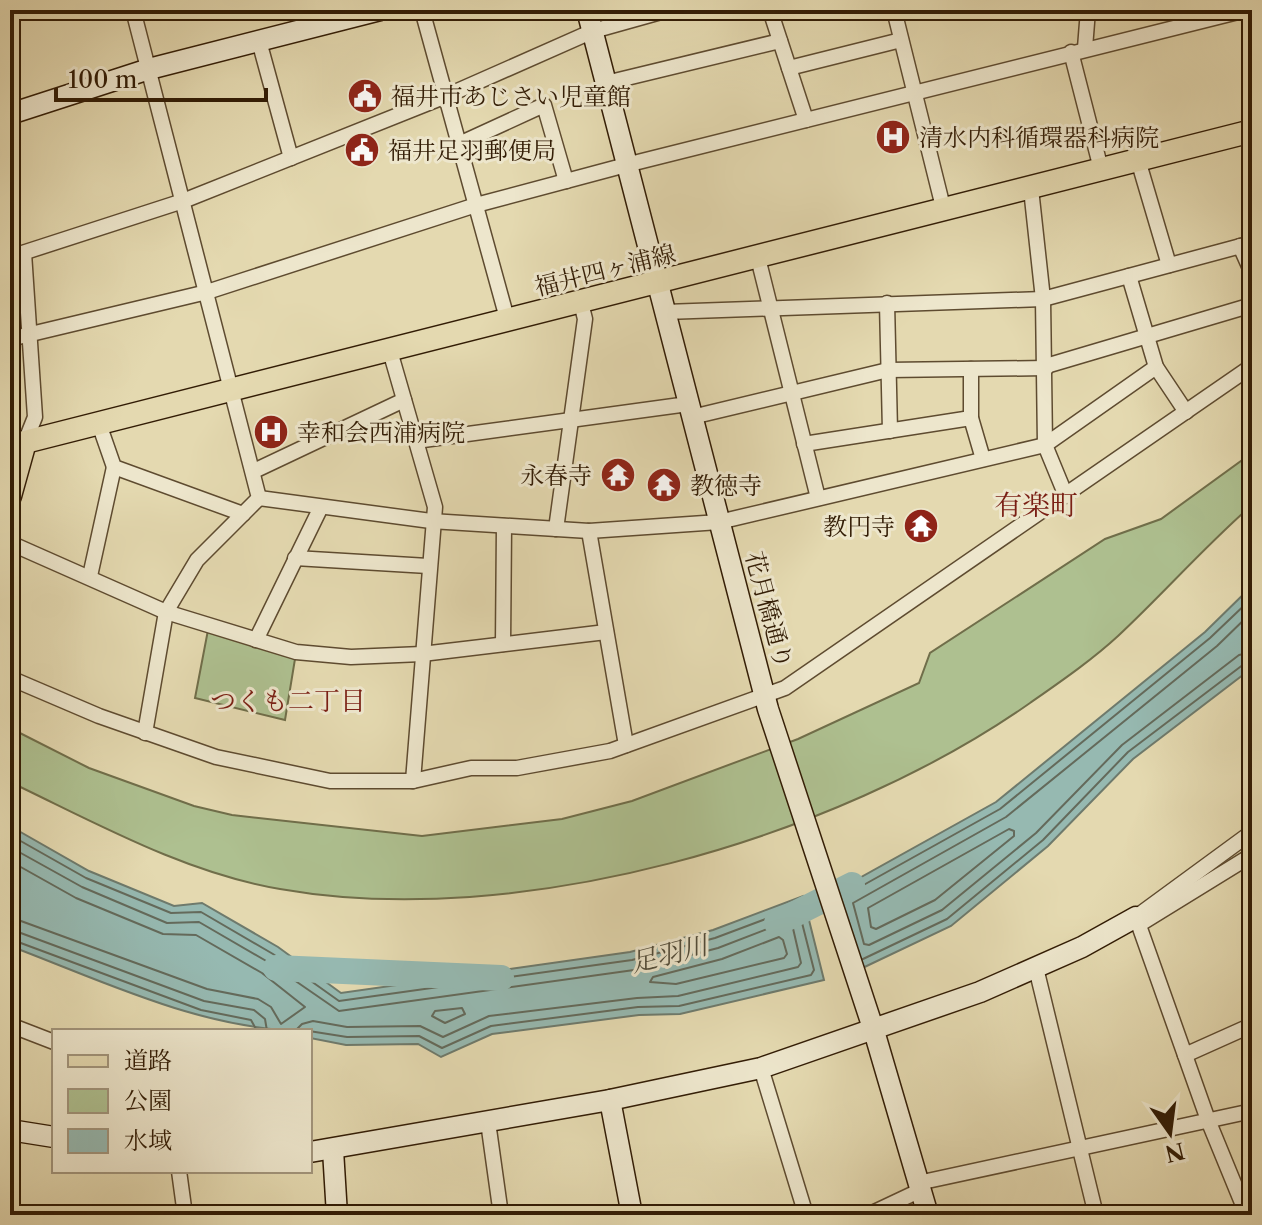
<svg xmlns="http://www.w3.org/2000/svg" width="1262" height="1225" font-family="'Libre Caslon Text','Noto Serif JP',serif">
<rect width="100%" height="100%" fill="#e4d9b0"/>
<filter id="stains"><feTurbulence type="fractalNoise" baseFrequency=".0025" numOctaves="4"/><feColorMatrix values="0 0 0 0 .2 0 0 0 0 .09 0 0 0 0 .02 0 0 0 .5 -.17"/></filter>
<radialGradient id="worn" r=".72"><stop offset=".6" stop-color="#630" stop-opacity="0"/><stop offset="1" stop-color="#630" stop-opacity=".3"/></radialGradient>
<!-- green -->
<g fill="#aec090" stroke="#706e4a" stroke-width="2">
<path d="M1252,453V505C1205,546 1164,593 1118,636C1092,660 1060,682 1030,703C835,840 517,931 280,889C185,873 96,823 10,782V728L89,768L194,806L232,815L422,836L562,819L632,801L798,739L919,683L930,653L1105,539L1161,519Z"/>
<polygon points="208,630 295,659 285,720 195,698"/>
</g>
<!-- water -->
<g fill="#96b9b1" stroke="#6e7a6c" stroke-width="2">
<polygon points="1252,586 1252,668 1133,759 1048,846 951,926 854,972 829,895 996,802 1205,632"/>
<path d="M10,826L89,871L174,906L202,903L278,947L341,993L630,952L713,930L803,896L824,980L680,1014L639,1015L492,1034L441,1057L418,1044L346,1045L310,1038V1031C204,1031 108,983 10,946Z"/>
</g>
<g fill="none" stroke-linecap="round" stroke-linejoin="round">
<!-- shore -->
<g stroke="#646a5b" stroke-width="2">
<polyline points="1252,612 1217,646 1006,817 853,903 864,944 869,945 942,910 1036,833 1122,745 1239,655 1252,652"/>
<polygon points="1009,829 1014,831 1014,836 935,900 876,929 871,927 868,908"/>
<polyline points="10,835 86,878 171,913 201,912 273,954 339,1001 632,960 715,938 795,908 799,911 814,970 811,975 679,1006 638,1007 491,1026 442,1048 419,1036 347,1037 309,1031"/>
<polyline points="10,847 82,887 167,923 199,922 268,962 339,1011 634,970 718,948 788,921 792,924 801,963 798,967 678,996 637,998 489,1016 443,1037 420,1026 347,1027 313,1021 302,1024 295,1031"/>
<polyline points="10,861 76,898 163,934 196,935 262,973 305,1007 281,1024 271,1007 258,999 207,989 10,917"/>
<polyline points="842,897 1000,809 1210,638 1252,598"/>
<polyline points="10,929 204,1001 254,1010 265,1019 267,1031"/>
<polygon points="779,937 783,940 787,954 784,958 676,984 650,982 653,977 722,959"/>
<polyline points="10,939 201,1010 251,1020 257,1031"/>
<polyline points="863,959 947,919 1043,840 1128,752 1244,664 1252,662"/>
<polygon points="462,1008 465,1014 445,1023 432,1016 435,1011"/>
</g>
<!-- river -->
<g stroke="#96b9b1" stroke-width="26">
<polyline points="777,923 852,885"/>
<polyline points="276,968 501,978"/>
</g>
<!-- street casing -->
<g stroke="#5e4b30" stroke-width="17">
<g id="street">
<polyline points="133,10 259,498 197,560 166,612 145,733"/>
<polyline points="422,10 508,322"/>
<polyline points="770,10 806,120"/>
<polyline points="894,10 944,211"/>
<polyline points="259,41 291,158"/>
<polyline points="1085,48 1088,10"/>
<polyline points="1071,52 1101,169"/>
<polyline points="789,68 901,40"/>
<polyline points="606,83 780,41"/>
<polyline points="459,144 544,105 566,181"/>
<polyline points="1138,160 1169,265"/>
<polyline points="1031,189 1043,299 1045,445 1066,496"/>
<polyline points="1240,246 1252,273"/>
<polyline points="24,253 35,417 25,442"/>
<polyline points="10,257 183,201 446,96 593,31 668,10"/>
<polyline points="758,258 818,498"/>
<polyline points="1129,276 1156,367 1186,412"/>
<polyline points="887,303 890,431"/>
<polyline points="665,312 1043,299 1252,243"/>
<polyline points="10,339 207,292 476,205 626,165 1246,10"/>
<polyline points="390,351 435,507 413,781"/>
<polyline points="1046,366 1252,305"/>
<polyline points="971,369 971,418 983,459"/>
<polyline points="692,417 888,370 1046,368"/>
<polyline points="99,424 114,467 243,514"/>
<polyline points="416,441 688,404"/>
<polyline points="804,444 971,418"/>
<polyline points="254,471 404,400"/>
<polyline points="259,498 431,521 589,531 719,522 1045,445 1156,367"/>
<polyline points="556,529 585,319 581,303"/>
<polyline points="589,531 626,745"/>
<polyline points="10,543 166,612 296,652 351,657 422,654 606,632"/>
<polyline points="295,558 428,566"/>
<polyline points="90,576 114,467"/>
<polyline points="256,640 321,507"/>
<polyline points="503,644 504,526"/>
<polyline points="10,678 99,716 216,757 330,781 413,781 471,768 517,768 610,751 785,688 1252,366"/>
<polyline points="1140,924 1252,855"/>
<polyline points="1036,968 1096,1215"/>
<polyline points="10,1025 54,1042"/>
<polyline points="1185,1055 1252,1025"/>
<polyline points="761,1068 806,1215"/>
<polyline points="488,1122 501,1215"/>
<polyline points="179,1171 185,1215"/>
<polyline points="918,1183 1252,1111"/>
<polyline points="868,1215 921,1190"/>
<polyline points="1247,1215 1208,1120 1136,917 1252,832"/>
</g>
</g>
<!-- secondary casing -->
<g stroke="#321c05" stroke-width="23">
<g id="secondary">
<polyline points="587,10 768,709 874,1031 928,1215"/>
<polyline points="10,114 149,69 380,10"/>
<polyline points="610,1100 632,1215"/>
<polyline points="10,1130 54,1137"/>
<polyline points="333,1150 337,1215"/>
<polyline points="310,1152 610,1100 761,1068 980,992 1082,947 1136,917"/>
</g>
</g>
<!-- primary casing -->
<g stroke="#321c05" stroke-width="25">
<polyline id="primary" points="10,496 25,442 1252,131"/>
</g>
<!-- street -->
<use href="#street" stroke="#ede6cc" stroke-width="14"/>
<!-- secondary -->
<use href="#secondary" stroke="#ede6cc" stroke-width="20"/>
<!-- primary -->
<use href="#primary" stroke="#e4d9b0" stroke-width="22"/>
</g>
<!-- icons -->
<defs>
<g id="civic-disc" transform="scale(1.8)"><circle r="9.5" fill="#8f2418" stroke="#ede6cc"/><path d="M-.6-6.5H3V-4.5H.6V-3L4-1V1h2V6H-6V1h2V-1L-.6-3ZM-1.2 2.5V6h2.4V2.5Z" fill="#fff"/></g>
<g id="hospital-disc" transform="scale(1.8)"><circle r="9.5" fill="#8f2418" stroke="#ede6cc"/><path d="M-5-5h3v3.5h4V-5h3V5h-3V1.5h-4V5h-3Z" fill="#fff"/></g>
<g id="temple-disc" transform="scale(1.8)"><circle r="9.5" fill="#8f2418" stroke="#ede6cc"/><path d="M0-6L5-2H3V0L6.5 2.5H4V6H1.5V3h-3V6H-4V2.5H-6.5L-3 0V-2H-5Z" fill="#fff"/></g>
</defs>
<g fill-rule="evenodd">
<use href="#civic-disc" x="365" y="96"/>
<use href="#hospital-disc" x="893" y="137"/>
<use href="#civic-disc" x="362" y="150"/>
<use href="#hospital-disc" x="271" y="432"/>
<use href="#temple-disc" x="618" y="475"/>
<use href="#temple-disc" x="664" y="485"/>
<use href="#temple-disc" x="921" y="526"/>
</g>
<g text-anchor="middle" dominant-baseline="central" stroke-width="6" stroke-linejoin="round" paint-order="stroke">
<!-- poi labels -->
<g font-size="24" fill="#321c05" stroke="#ede6cc" text-anchor="start">
<text x="391" y="96">福井市あじさい児童館</text>
<text x="919" y="137">清水内科循環器科病院</text>
<text x="388" y="150">福井足羽郵便局</text>
<text x="297" y="432">幸和会西浦病院</text>
<text x="592" y="475" text-anchor="end">永春寺</text>
<text x="690" y="485">教徳寺</text>
<text x="895" y="526" text-anchor="end">教円寺</text>
</g>
<!-- street labels -->
<g font-size="24" fill="#321c05" stroke="#ede6cc">
<text transform="translate(605 270) rotate(-14)">福井四ヶ浦線</text>
<text transform="translate(769 610) rotate(75)">花月橋通り</text>
</g>
<!-- neighbourhood labels -->
<g font-size="26" fill="#7a1f14" stroke="#ede6cc">
<text x="288" y="701">つくも二丁目</text>
</g>
<!-- water labels -->
<g font-size="26" font-style="italic" fill="#504b39" stroke="#ede6cc">
<text transform="translate(669 954) rotate(-14)">足羽川</text>
</g>
<!-- quarter labels -->
<g font-size="28" fill="#7a1f14" stroke="#ede6cc">
<text x="1036" y="505">有楽町</text>
</g>
</g>
<!-- margin -->
<rect width="1262" height="1225" fill="none" stroke="#e4d9b0" stroke-width="40"/>
<rect x="12" y="12" width="1238" height="1201" fill="none" stroke="#321c05" stroke-width="4"/>
<rect x="20" y="20" width="1222" height="1185" fill="none" stroke="#321c05" stroke-width="2"/>
<!-- legend -->
<rect x="52" y="1029" width="260" height="144" fill="#ede6cc" stroke="#a2957c" stroke-width="2"/>
<rect x="68" y="1055" width="40" height="12" fill="#e4d9b0" stroke="#a2957c" stroke-width="2"/>
<text x="124" y="1069" font-size="24" fill="#321c05">道路</text>
<rect x="68" y="1089" width="40" height="24" fill="#aec090" stroke="#a2957c" stroke-width="2"/>
<text x="124" y="1109" font-size="24" fill="#321c05">公園</text>
<rect x="68" y="1129" width="40" height="24" fill="#96b9b1" stroke="#a2957c" stroke-width="2"/>
<text x="124" y="1149" font-size="24" fill="#321c05">水域</text>
<!-- north arrow -->
<g transform="translate(1170 1133) rotate(166)" stroke="#ede6cc" stroke-width="6" paint-order="stroke">
<path d="M0-6L14 30L0 20L-14 30Z" fill="#321c05"/>
<text y="-12" font-size="22" font-weight="bold" text-anchor="middle" fill="#321c05">N</text>
</g>
<!-- scale -->
<path d="M56 88v12h210v-12" fill="none" stroke="#321c05" stroke-width="4"/>
<text x="68" y="88" font-size="24" fill="#321c05" stroke="#ede6cc" stroke-width="6" paint-order="stroke">100 m</text>
<rect width="100%" height="100%" filter="url(#stains)"/>
<rect width="100%" height="100%" fill="url(#worn)"/>
</svg>
